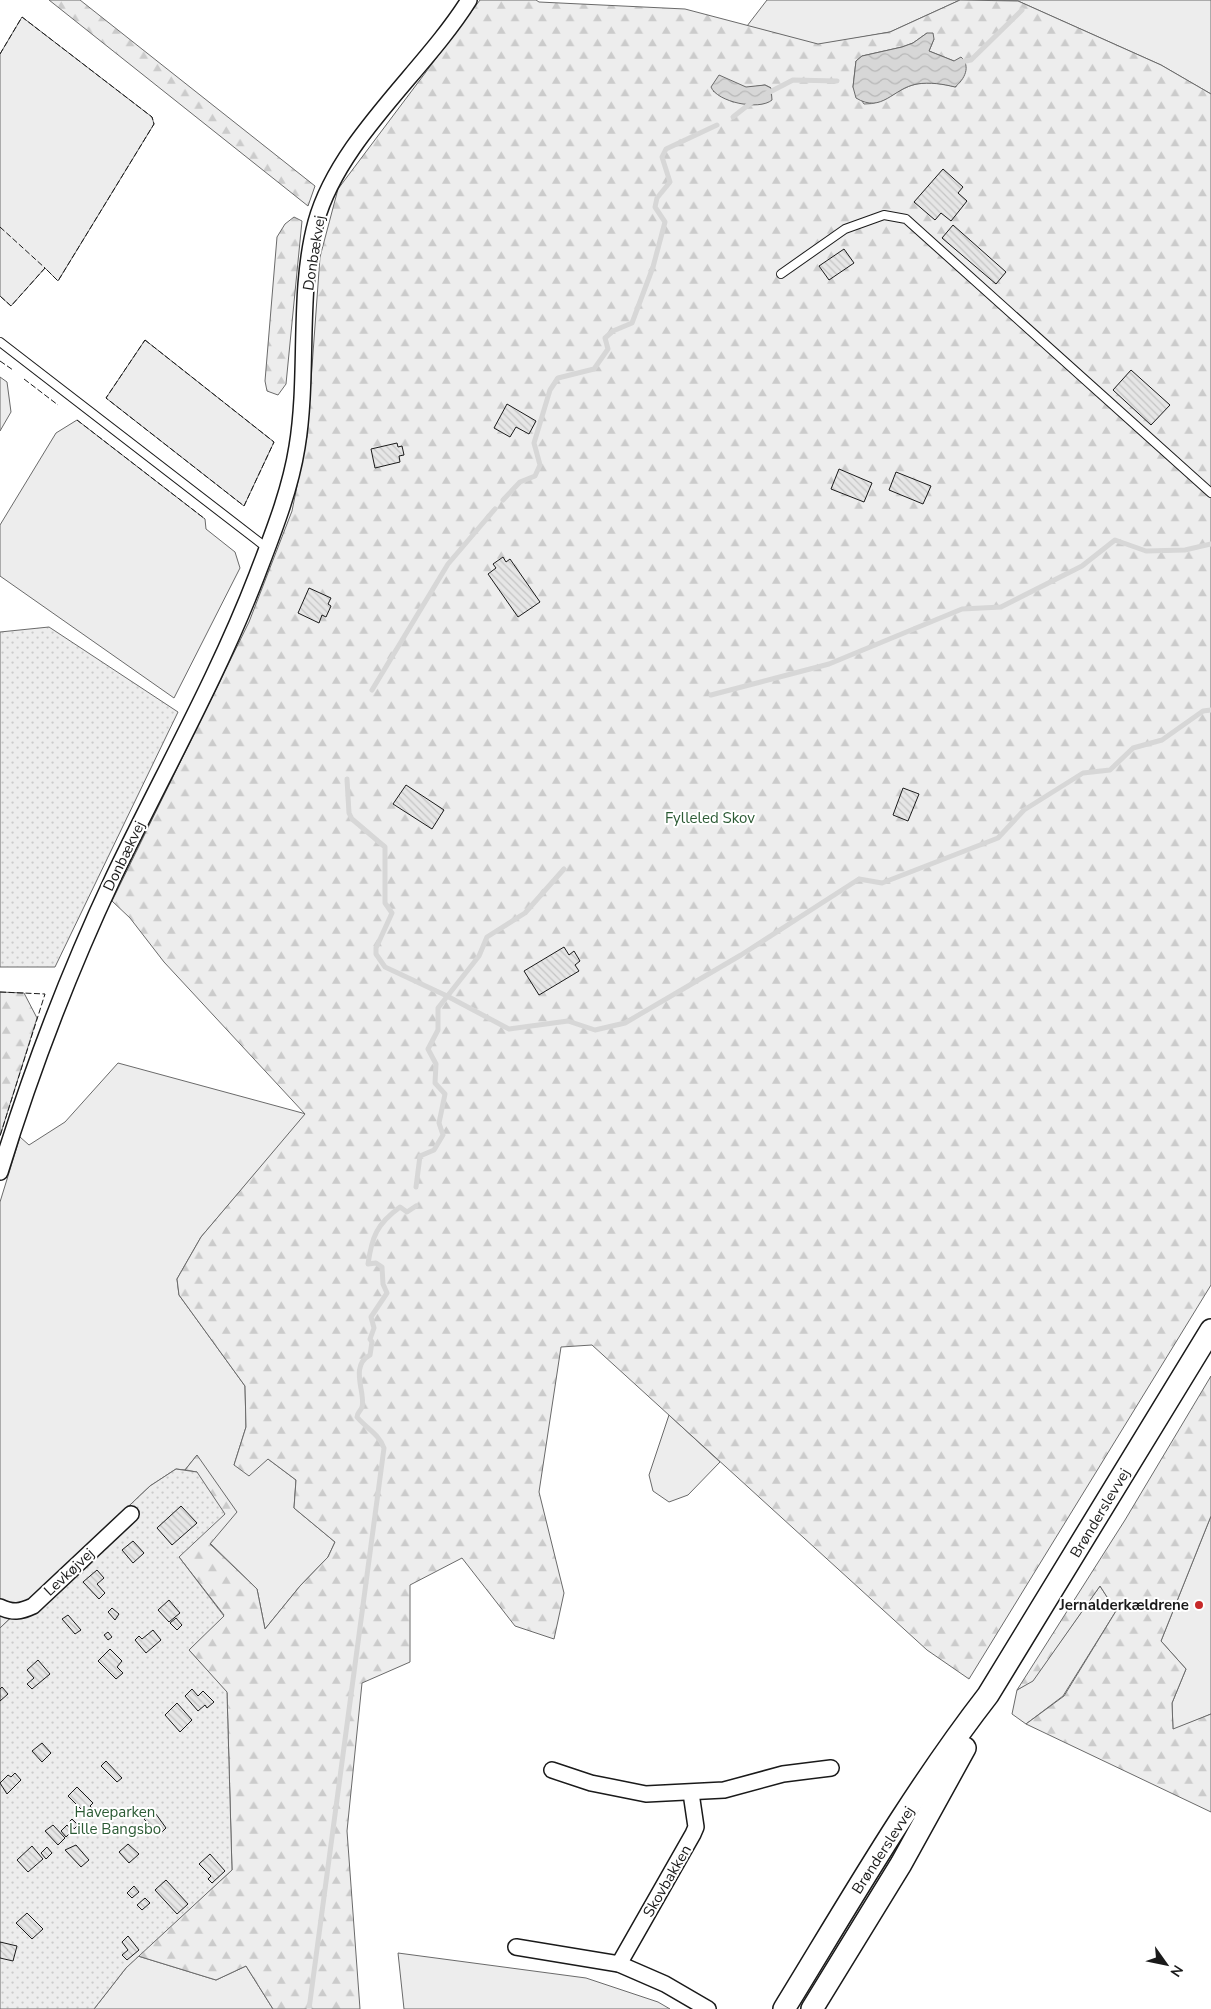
<svg xmlns="http://www.w3.org/2000/svg" width="1211" height="2009" font-family="'Nunito Sans',sans-serif">
<defs>
<pattern id="forest-firs" width="22" height="20" patternUnits="userSpaceOnUse" patternTransform="scale(1.25)"><rect width="22" height="20" fill="#ededed"/><path d="M5 1l3.5 6h-7zM16 11l3.5 6h-7z" fill="#cbcbcb"/></pattern>
<pattern id="park-dots" width="8" height="8" patternUnits="userSpaceOnUse" patternTransform="scale(1.25)"><rect width="8" height="8" fill="#ededed"/><path d="M2 2h.1M6 6h.1" fill="none" stroke="#cbcbcb" stroke-width="1.8" stroke-linecap="round"/></pattern>
<pattern id="water-waves" width="16" height="10" patternUnits="userSpaceOnUse" patternTransform="scale(1.25)"><rect width="16" height="10" fill="#d7d7d7"/><path d="M0 5q4-4 8 0t8 0" fill="none" stroke="#b8b8b8"/></pattern>
<pattern id="building-back-hatch" width="6" height="6" patternUnits="userSpaceOnUse" patternTransform="scale(1.25)"><rect width="6" height="6" fill="#e6e6e6"/><path d="M-1 5l2 2M0 0l6 6M5-1l2 2" fill="none" stroke="#c5c5c5"/></pattern>
</defs>
<rect width="100%" height="100%" fill="#fff"/>
<!-- built -->
<g fill="#ededed" stroke="#6a6a6a">
<polygon points="767,0 960,0 890,32 818,45 747,26"/>
<polygon points="992,0 1211,0 1211,94 1161,65 1018,1"/>
<polygon points="22,17 152,117 154,124 58,281 45,268 11,306 0,296 0,54"/>
<polygon points="145,340 274,442 244,506 106,398"/>
<polygon points="0,377 7,382 11,412 0,431"/>
<polygon points="77,420 205,519 206,529 235,552 240,568 174,698 0,576 0,525 56,433"/>
<polygon points="118,1063 306,1114 201,1237 177,1279 179,1295 245,1386 246,1427 234,1465 268,1459 296,1480 294,1508 335,1542 328,1557 300,1586 265,1629 257,1589 210,1543 197,1455 185,1470 176,1469 150,1486 0,1628 0,1202 20,1137 29,1145 65,1122"/>
<polygon points="669,1415 720,1462 688,1495 669,1502 653,1491 649,1475"/>
<polygon points="1211,1516 1211,1714 1173,1730 1172,1703 1186,1669 1161,1641"/>
<polygon points="1100,1586 1116,1611 1063,1696 1026,1724 1012,1714 1017,1690 1033,1680"/>
<polygon points="398,1953 586,1978 658,2002 670,2009 404,2009"/>
<polygon points="138,1956 216,1980 246,1966 273,2009 94,2009 126,1968"/>
</g>
<!-- forest -->
<g fill="url(#forest-firs)" stroke="#6a6a6a" fill-rule="evenodd">
<polygon points="49,0 80,0 315,186 308,206"/>
<path d="M480,0H536L539,2L685,9L818,44L890,32L960,0L1018,1L1161,65L1211,94V1285L969,1679L927,1650L592,1345L561,1347L539,1492L564,1593L554,1639L515,1626L462,1558L410,1585V1662L362,1683L347,1831L360,2009H273L246,1966L216,1980L138,1956L232,1870L227,1693L189,1650L224,1615L179,1557L197,1472L185,1470L197,1455L237,1512L210,1544L257,1589L265,1629L300,1586L328,1557L335,1542L294,1508L296,1480L268,1459L249,1476L234,1465L246,1427L245,1386L179,1295L177,1279L201,1237L305,1114L164,962L130,918L112,901L249,622L292,511L307,436L320,257L338,189ZM927,33L934,39L929,51L954,61L956,87C943,84 929,81 916,84C897,88 885,105 864,104L853,87L856,61L862,56L902,47L913,43ZM729,81L746,88L765,85L771,88L733,102L713,91Z"/>
<polygon points="294,217 302,221 286,384 278,395 267,391 265,381 277,237 285,224"/>
<polygon points="0,992 24,993 37,1018 0,1136"/>
<polygon points="1211,1376 1211,1516 1161,1641 1186,1669 1172,1703 1173,1729 1211,1714 1211,1812 1026,1724 1064,1696 1116,1611 1100,1586 1033,1681 1017,1690 1125,1520"/>
</g>
<!-- park -->
<g fill="url(#park-dots)" stroke="#6a6a6a">
<polygon points="49,627 178,712 55,967 0,967 0,632"/>
<polygon points="176,1469 197,1472 225,1514 179,1557 224,1616 189,1650 227,1692 232,1870 126,1968 94,2009 0,2009 0,1628 150,1486"/>
</g>
<!-- water -->
<g fill="url(#water-waves)" stroke="#6a6a6a">
<path d="M927,33H933L934,39L929,51L954,61L961,57C971,66 965,79 955,87C943,84 930,82 917,84C893,88 882,114 856,98L853,87L856,61L862,56L902,47L913,43Z"/>
<path d="M719,75L746,87L765,85L771,88L772,100C759,111 717,102 711,87Z"/>
</g>
<g fill="none" stroke-linecap="round" stroke-linejoin="round">
<!-- stream -->
<g stroke="#d7d7d7" stroke-width="5">
<polyline points="961,62 971,60 1022,10"/>
<polyline points="766,94 793,80 837,81"/>
<polyline points="733,117 752,102"/>
<polyline points="503,500 520,482 535,476 540,465 534,443 550,390 558,378 594,369 608,349 605,338 613,331 632,323 653,267 665,222 655,207 657,198 670,182 662,157 666,149 717,125"/>
<polyline points="372,690 448,564 495,509"/>
<polyline points="711,695 829,664 962,609 1001,607 1082,566 1115,540 1146,551 1185,550 1211,544"/>
<polyline points="347,779 349,813 352,819 385,847 385,903 392,913 376,948 376,954 385,967 447,996 509,1029 568,1021 595,1030 625,1023 741,955 859,879 882,883 998,838 1024,810 1083,773 1110,770 1133,748 1162,740 1203,711 1211,710"/>
<polyline points="416,1187 420,1156 434,1150 443,1135 439,1123 445,1094 435,1083 436,1064 428,1049 438,1030 438,1008 479,956 487,937 525,913 564,869"/>
<path d="M309,2009L384,1448C379,1434 366,1428 357,1417C357,1412 361,1411 362,1407C366,1393 349,1366 370,1355L372,1342L370,1339L374,1328L371,1317L387,1293L383,1284L382,1267L376,1263L368,1264C372,1236 377,1224 400,1207L407,1212L416,1206"/>
</g>
</g>
<!-- building -->
<g fill="url(#building-back-hatch)" stroke="#1a1a1a">
<polygon points="943,169 963,187 958,193 967,201 951,221 941,213 935,220 914,202"/>
<polygon points="953,225 1006,272 996,284 942,238"/>
<polygon points="844,249 854,263 829,280 819,266"/>
<polygon points="1131,370 1170,405 1151,425 1113,390"/>
<polygon points="507,404 536,421 529,434 516,427 510,437 494,428"/>
<polygon points="397,443 398,447 402,446 404,455 399,456 400,462 375,468 371,449"/>
<polygon points="839,469 872,483 864,502 831,489"/>
<polygon points="896,472 931,486 923,504 889,490"/>
<polygon points="503,557 506,562 510,559 540,602 518,617 488,574 496,568 493,564"/>
<polygon points="309,588 331,598 328,604 331,606 326,617 322,615 319,623 298,613"/>
<polygon points="406,785 444,810 432,829 393,804"/>
<polygon points="903,788 919,794 908,821 893,815"/>
<polygon points="564,947 569,955 574,951 580,961 575,965 579,971 539,995 524,971"/>
<polygon points="181,1506 197,1523 172,1545 157,1528"/>
<polygon points="133,1541 144,1553 133,1563 122,1550"/>
<polygon points="97,1570 104,1578 97,1584 105,1593 99,1599 83,1582"/>
<polygon points="169,1600 180,1613 169,1622 158,1610"/>
<polygon points="112,1608 119,1614 115,1620 108,1612"/>
<polygon points="68,1615 81,1630 75,1634 62,1619"/>
<polygon points="176,1618 182,1625 177,1630 170,1623"/>
<polygon points="153,1630 161,1640 146,1653 135,1640 139,1636 142,1639"/>
<polygon points="108,1632 112,1637 108,1640 104,1635"/>
<polygon points="110,1649 122,1661 117,1667 123,1673 116,1679 98,1661"/>
<polygon points="38,1660 50,1674 32,1689 27,1684 34,1678 27,1670"/>
<polygon points="2,1687 8,1694 0,1701 0,1689"/>
<polygon points="192,1689 198,1696 203,1691 214,1702 207,1708 205,1705 198,1711 185,1696"/>
<polygon points="177,1703 192,1720 180,1732 165,1715"/>
<polygon points="42,1743 51,1753 42,1762 32,1751"/>
<polygon points="106,1761 122,1778 117,1782 101,1766"/>
<polygon points="15,1773 21,1780 7,1794 0,1783 8,1775 11,1777"/>
<polygon points="77,1787 93,1803 90,1806 94,1810 88,1816 68,1796"/>
<polygon points="153,1810 166,1828 159,1835 144,1819"/>
<polygon points="72,1819 78,1825 74,1829 69,1822"/>
<polygon points="53,1825 65,1838 58,1845 45,1831"/>
<polygon points="67,1825 72,1831 66,1837 61,1831"/>
<polygon points="128,1844 139,1854 129,1863 119,1852"/>
<polygon points="76,1845 89,1860 81,1867 65,1850"/>
<polygon points="32,1846 43,1859 28,1872 17,1860"/>
<polygon points="47,1847 52,1853 46,1859 41,1853"/>
<polygon points="210,1854 225,1871 212,1883 208,1879 211,1876 199,1864"/>
<polygon points="166,1880 188,1904 177,1914 155,1890"/>
<polygon points="134,1886 139,1892 132,1898 127,1893"/>
<polygon points="145,1898 150,1903 142,1910 137,1905"/>
<polygon points="27,1913 43,1929 32,1939 16,1923"/>
<polygon points="128,1936 139,1950 127,1960 122,1955 128,1950 122,1942"/>
<polygon points="0,1942 17,1946 13,1961 0,1958"/>
</g>
<g fill="none" stroke-linecap="round" stroke-linejoin="round">
<!-- service casing -->
<g stroke="#1a1a1a" stroke-width="10">
<g id="service">
<polyline points="781,274 845,229 884,215 906,219 1211,493"/>
<polyline points="0,342 267,548"/>
</g>
</g>
<!-- minor casing -->
<g stroke="#1a1a1a" stroke-width="18">
<g id="minor">
<path d="M0,1172C31,1071 68,974 113,878C161,777 217,679 257,575C273,533 290,491 297,447C309,375 297,292 316,222C339,139 424,72 469,0"/>
<path d="M0,1607C13,1613 20,1612 33,1606L131,1514"/>
<polyline points="552,1770 591,1783 646,1794 724,1790 783,1774 831,1768"/>
<polyline points="516,1947 619,1964 665,1984 708,2009"/>
<polyline points="619,1964 693,1834 696,1827 691,1793"/>
</g>
</g>
<!-- secondary casing -->
<g stroke="#1a1a1a" stroke-width="24">
<g id="secondary">
<path d="M784,2009C849,1903 912,1793 988,1695L1211,1330"/>
<polyline points="812,2009 901,1864 965,1748"/>
</g>
</g>
<!-- service -->
<use href="#service" stroke="#fff" stroke-width="8"/>
<!-- minor -->
<use href="#minor" stroke="#fff" stroke-width="15"/>
<!-- secondary -->
<use href="#secondary" stroke="#fff" stroke-width="21"/>
<!-- fence -->
<g stroke="#1a1a1a" stroke-width="1" stroke-dasharray="6 2.5" stroke-linecap="butt">
<polyline points="0,54 22,17 152,117 154,124 58,281 45,268 11,306 0,296"/>
<polyline points="0,227 45,268"/>
<polygon points="145,340 274,442 244,506 106,398"/>
<polyline points="0,361 13,370"/>
<polyline points="24,379 58,405"/>
<polyline points="77,420 205,519"/>
<polyline points="0,992 45,994 0,1136"/>
</g>
</g>
<!-- markers -->
<circle fill="#c62828" stroke="#fff" stroke-width="2" cx="1199" cy="1605" r="5"/>
<g text-anchor="middle" dominant-baseline="central" stroke-width="4" stroke-linejoin="round" paint-order="stroke">
<!-- street labels -->
<g font-size="15" fill="#1a1a1a" stroke="#fff">
<text transform="translate(314 253) rotate(-81)">Donbækvej</text>
<text transform="translate(124 856) rotate(-64)">Donbækvej</text>
<text transform="translate(1100 1513) rotate(-59)">Brønderslevvej</text>
<text transform="translate(69 1572) rotate(-43)">Levkøjvej</text>
<text transform="translate(883 1850) rotate(-57)">Brønderslevvej</text>
<text transform="translate(667 1881) rotate(-60)">Skovbakken</text>
</g>
<!-- park labels -->
<g font-size="15" fill="#2b5a34" stroke="#fff">
<text x="710" y="818">Fylleled Skov</text>
<text x="115" y="1812">Haveparken<tspan x="115" dy="17">Lille Bangsbo</tspan></text>
</g>
<!-- poi labels -->
<g font-size="15" font-weight="bold" fill="#1a1a1a" stroke="#fff" text-anchor="end">
<text x="1189" y="1605">Jernalderkældrene</text>
</g>
</g>
<!-- north arrow -->
<g transform="translate(1166 1964) rotate(123)" stroke="#ffffff" stroke-width="4" paint-order="stroke">
<path d="M0-4L9 19L0 12L-9 19Z" fill="#1a1a1a"/>
<text y="-8" font-size="14" font-weight="bold" text-anchor="middle" fill="#1a1a1a">N</text>
</g>
</svg>
